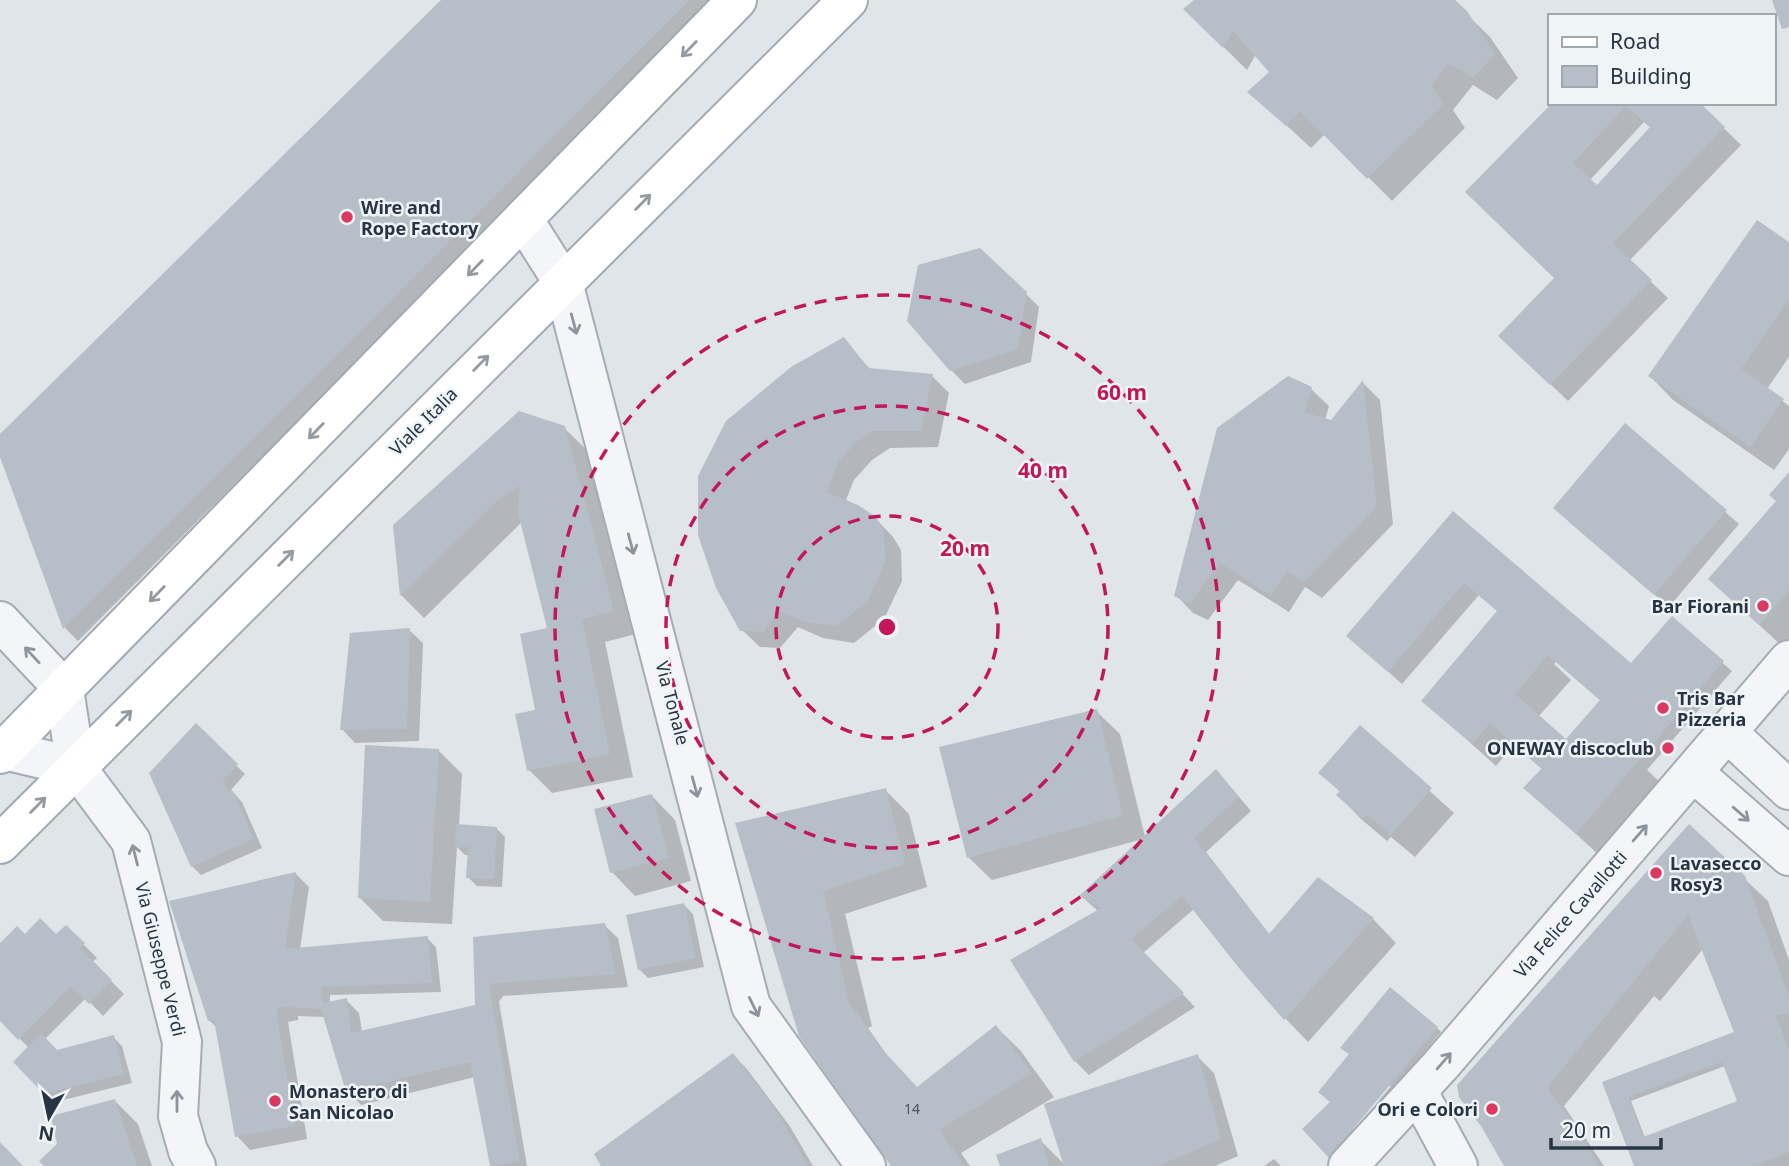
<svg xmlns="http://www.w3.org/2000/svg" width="1789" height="1166" font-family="'Noto Sans',sans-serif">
<rect width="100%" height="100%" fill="#e0e5ea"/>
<!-- shadow -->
<g fill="#0003" fill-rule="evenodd">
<polygon points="443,0 717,0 78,641 65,628 0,452 0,437"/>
<polygon points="1196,0 1452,0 1490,37 1518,78 1497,100 1473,85 1453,110 1465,128 1392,201 1325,134 1311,148 1250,92 1272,72 1256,54 1247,70 1185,9"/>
<path d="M1554,103H1698L1741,145L1629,261L1668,298L1568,401L1518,353L1556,278ZM1644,122L1651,128L1597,187L1590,180Z"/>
<polygon points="1789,244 1789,357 1767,389 1789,406 1789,449 1774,470 1673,400 1650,376"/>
<polygon points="1025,293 1039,307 1031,362 965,384 951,370"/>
<polygon points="843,339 871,370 932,376 949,393 938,447 890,448 872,460 854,480 846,500 875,518 893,537 901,550 902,581 884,619 854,643 823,638 798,627 780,648 760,647 742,630"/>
<polygon points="1363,383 1380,400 1393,524 1322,598 1305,587 1289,612 1238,580 1208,620 1193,613 1176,595 1311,389 1329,406 1325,420 1332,422"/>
<polygon points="1625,425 1739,524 1669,607 1568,521"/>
<polygon points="564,428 588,451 636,634 605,642 633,777 552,793 529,770 549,629 522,522 424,618 401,595 395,526"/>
<polygon points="1789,474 1789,640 1783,647 1710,579 1778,502"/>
<path d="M1453,513L1631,666L1672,619L1732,671L1647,770L1662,784L1600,856L1526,788L1542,769L1514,745L1496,766L1423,700L1499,612L1479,595L1402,684L1348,636ZM1556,662L1601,701L1566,741L1538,717L1571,680L1554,664Z"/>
<polygon points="409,630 423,643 419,741 355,743 342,729"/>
<polygon points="1096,711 1120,734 1145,837 1229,785 1251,811 1206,852 1270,935 1318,879 1373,919 1396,943 1308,1042 1285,1018 1194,909 1143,953 1195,1007 1089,1075 1075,1061 1013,961 1098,911 1081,896 1143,839 992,880 968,857"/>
<polygon points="196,726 245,774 231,790 242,802 262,848 201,875 192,866"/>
<polygon points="1360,728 1454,813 1415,857 1391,837 1387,841 1361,819 1338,795 1341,793 1321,773"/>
<polygon points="439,751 462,774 459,826 496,828 505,837 502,887 477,886 468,877 469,855 465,855 457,847 452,924 383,921 359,897"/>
<polygon points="885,790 909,814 927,887 845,914 872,1026 868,1028 889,1058 918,1089 996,1027 1020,1050 1054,1097 961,1153 970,1166 891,1166 737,824"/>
<polygon points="652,796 675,820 691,881 635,896 612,872"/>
<path d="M1689,827L1768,901L1789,960V1166H1636L1604,1083L1736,1033L1703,949L1660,1001L1654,996L1564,1106L1604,1166H1506L1482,1125ZM1725,1066L1740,1102L1645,1138L1631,1101Z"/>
<polygon points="296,874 309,887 300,949 427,938 436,947 441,992 330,995 330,1003 346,1000 359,1013 362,1032 476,1006 474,938 604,925 618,938 628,987 503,996 499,1002 527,1166 491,1166 475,1077 361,1105 348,1091 326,1017 298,1016 298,1020 288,1022 307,1139 250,1150 237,1136 217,1028 209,1020 171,902"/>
<polygon points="684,905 693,914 704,967 648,978 639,969"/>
<polygon points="66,927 97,958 92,962 124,994 103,1016 86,998 45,1039 57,1052 113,1037 122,1046 132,1083 55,1102 15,1062 29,1048 0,1019 0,945 25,936 56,936"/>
<path d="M1437,1028L1441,1032L1334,1161L1304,1129ZM1387,1086H1391L1353,1132L1351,1130Z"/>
<polygon points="733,1055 746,1068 789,1125 813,1166 604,1166"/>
<polygon points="1197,1056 1214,1073 1238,1156 1215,1166 1002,1166 1040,1140 1065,1165"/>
<polygon points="115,1101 138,1124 152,1166 46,1166 59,1144"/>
<polygon points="1274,1159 1281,1166 1264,1166"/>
</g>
<!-- building -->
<g fill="#b6bec8" fill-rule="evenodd">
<polygon points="441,0 690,0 63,629 0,457 0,434"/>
<polygon points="1194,0 1455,0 1467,11 1495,54 1473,78 1449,63 1431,85 1443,104 1367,179 1300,111 1286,126 1247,92 1269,72 1233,31 1223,48 1183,9"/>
<polygon points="1772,0 1789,0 1789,27 1782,29"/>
<path d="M1552,103H1700L1725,127L1613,243L1652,280L1550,385L1498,336L1554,278L1465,192ZM1626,106L1650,127L1597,185L1573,163Z"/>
<polygon points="1757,220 1789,242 1789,300 1741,369 1784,399 1750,447 1648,376"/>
<polygon points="980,248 1027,292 1018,349 950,371 907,321 918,265"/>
<polygon points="844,337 868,368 933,374 921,431 872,431 855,443 838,463 826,492 858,505 876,517 884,531 885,563 867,602 836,626 804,622 780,611 763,632 740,631 716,588 698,535 698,476 726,421 791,367"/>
<polygon points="1288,376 1312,387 1305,412 1331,420 1363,380 1377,507 1304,582 1287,571 1271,596 1220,563 1190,604 1174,596 1217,428"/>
<polygon points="519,411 565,426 614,611 582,619 610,754 527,771 515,714 535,710 520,634 547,628 518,513 520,486 497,501 400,596 393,525"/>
<polygon points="1625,423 1727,510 1654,595 1553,508"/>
<polygon points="1789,472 1789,591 1759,625 1708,579 1776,501 1769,495"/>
<path d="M1453,511L1631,663L1672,616L1724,661L1576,834L1523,788L1542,768L1490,723L1472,744L1421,701L1497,611L1464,583L1388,672L1346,636ZM1548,655L1600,700L1566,739L1515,694Z"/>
<polygon points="410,628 407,729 340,730 350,633"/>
<polygon points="1097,709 1123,815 967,858 939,747"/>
<polygon points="196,723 238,764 223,780 228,791 233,791 254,839 191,867 149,773"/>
<polygon points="1360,725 1432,788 1391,835 1367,815 1363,819 1336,795 1340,791 1318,773"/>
<polygon points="365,745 439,749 430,902 358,898"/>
<polygon points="1216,769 1239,797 1194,838 1269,934 1318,877 1374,918 1284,1020 1239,968 1182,896 1131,939 1184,993 1074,1062 1010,960 1101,908 1079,896"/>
<polygon points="886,788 905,864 823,891 849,1002 880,1047 917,1087 996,1025 1032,1073 939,1130 965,1166 891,1166 799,1036 735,823"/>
<polygon points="652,794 669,858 610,873 594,809"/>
<polygon points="456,824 497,827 494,879 466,878 468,847 455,847"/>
<path d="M1689,824L1745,876L1789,997V1013L1776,1016L1789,1049V1152L1752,1166H1634L1602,1082L1734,1032L1688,915L1547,1088L1579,1131L1599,1166H1504L1481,1126L1459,1097L1457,1085ZM1722,1062L1737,1101L1643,1137L1628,1097Z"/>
<polygon points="296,872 285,949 428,936 432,983 322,987 323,1003 347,998 351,1033 475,1005 473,937 605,923 616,974 489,984 520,1162 490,1166 470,1062 346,1092 321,1009 285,1007 276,1009 295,1126 235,1137 214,1020 208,1021 169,901"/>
<polygon points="684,903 696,958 638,970 626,915"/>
<polygon points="40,918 56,934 66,925 85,943 80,948 112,980 89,1004 71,986 18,1040 0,1021 0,943 17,926 25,934"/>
<polygon points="1390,987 1438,1027 1329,1158 1302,1129 1330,1102 1318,1092 1349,1054 1340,1048"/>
<polygon points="41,1033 57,1050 114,1035 124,1074 44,1094 13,1062"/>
<polygon points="733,1053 776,1110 809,1166 601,1166 594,1154"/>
<polygon points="1198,1054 1221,1139 1158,1166 1064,1166 1044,1104"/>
<polygon points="115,1099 137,1166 44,1166 39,1161 57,1144 51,1116"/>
<polygon points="1041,1138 1049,1166 1000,1166 996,1155"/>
<polygon points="0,1142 23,1166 0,1166"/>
</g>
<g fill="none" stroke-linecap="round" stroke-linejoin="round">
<!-- minor casing -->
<g stroke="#a5acb5" stroke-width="42">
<g id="minor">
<polyline points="523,219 563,282 751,1006 866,1166"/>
<polyline points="0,621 64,689 76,767 131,841 182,1042 178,1116 188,1151 196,1166"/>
<polyline points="1727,732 1789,790"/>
<polyline points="0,746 4,750 76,767"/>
<polyline points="1693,772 1789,856"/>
<polyline points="1418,1092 1458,1166"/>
<polyline points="1348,1166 1440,1066 1789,660"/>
</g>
</g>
<!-- major casing -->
<g stroke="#9eaab7" stroke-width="42">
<g id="major">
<polyline points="0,754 737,0"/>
<polyline points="0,844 848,0"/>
</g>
</g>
<!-- minor -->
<use href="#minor" stroke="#f3f5f8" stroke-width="38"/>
<!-- major -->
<use href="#major" stroke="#fff" stroke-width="38"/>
</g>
<!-- one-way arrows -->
<defs><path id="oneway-shaft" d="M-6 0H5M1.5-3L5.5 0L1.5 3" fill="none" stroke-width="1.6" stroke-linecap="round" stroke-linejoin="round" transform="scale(1.75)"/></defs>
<g stroke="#939aa1">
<use href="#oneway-shaft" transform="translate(689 49) rotate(134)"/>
<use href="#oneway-shaft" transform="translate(643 202) rotate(-45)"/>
<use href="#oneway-shaft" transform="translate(475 268) rotate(134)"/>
<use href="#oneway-shaft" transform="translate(481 363) rotate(-45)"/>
<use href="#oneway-shaft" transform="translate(316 431) rotate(134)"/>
<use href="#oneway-shaft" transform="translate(286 558) rotate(-45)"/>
<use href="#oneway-shaft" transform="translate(157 594) rotate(134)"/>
<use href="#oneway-shaft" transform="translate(124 718) rotate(-45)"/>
<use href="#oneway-shaft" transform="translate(38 805) rotate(-45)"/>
</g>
<g stroke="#8d949e">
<use href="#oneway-shaft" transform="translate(574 324) rotate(75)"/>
<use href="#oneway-shaft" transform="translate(631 544) rotate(75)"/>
<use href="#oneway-shaft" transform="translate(32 655) rotate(-133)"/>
<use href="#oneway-shaft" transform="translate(695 787) rotate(75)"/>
<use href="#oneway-shaft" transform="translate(1741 814) rotate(41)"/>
<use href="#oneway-shaft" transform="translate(1640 833) rotate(-49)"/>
<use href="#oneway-shaft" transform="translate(135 855) rotate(-104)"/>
<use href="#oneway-shaft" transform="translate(754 1007) rotate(64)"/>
<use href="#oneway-shaft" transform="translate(1444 1061) rotate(-49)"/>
<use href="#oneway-shaft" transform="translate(177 1101) rotate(-90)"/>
</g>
<!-- distance rings -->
<g fill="none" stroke="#c2185b" stroke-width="3.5" stroke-dasharray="12 9">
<circle cx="887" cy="627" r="111"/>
<circle cx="887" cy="627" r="221"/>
<circle cx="887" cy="627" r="332"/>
</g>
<!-- markers -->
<g fill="#db3960" stroke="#eff4f7" stroke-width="2.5">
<circle cx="347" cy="217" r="7"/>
<circle cx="1763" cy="606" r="7"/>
<circle cx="1663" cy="708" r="7"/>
<circle cx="1668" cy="748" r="7"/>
<circle cx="1656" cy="873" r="7"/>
<circle cx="275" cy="1101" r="7"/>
<circle cx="1492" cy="1109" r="7"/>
</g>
<g text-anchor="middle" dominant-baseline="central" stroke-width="5" stroke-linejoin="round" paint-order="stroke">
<!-- number labels -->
<g font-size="14" fill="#4b5664">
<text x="912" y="1108">14</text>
</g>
<!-- poi labels -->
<g font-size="18" font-weight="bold" fill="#273443" stroke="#eff4f7" text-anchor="start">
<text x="361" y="207">Wire and<tspan x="361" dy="21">Rope Factory</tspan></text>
<text x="1749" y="606" text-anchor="end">Bar Fiorani</text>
<text x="1677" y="698">Tris Bar<tspan x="1677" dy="21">Pizzeria</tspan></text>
<text x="1654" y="748" text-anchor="end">ONEWAY discoclub</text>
<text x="1670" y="863">Lavasecco<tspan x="1670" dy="21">Rosy3</tspan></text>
<text x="289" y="1091">Monastero di<tspan x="289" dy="21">San Nicolao</tspan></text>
<text x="1478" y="1109" text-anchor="end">Ori e Colori</text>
</g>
<!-- street labels -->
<g font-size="18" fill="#273443" stroke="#eff4f7">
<text transform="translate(423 421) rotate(-45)">Viale Italia</text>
<text transform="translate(673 703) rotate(75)">Via Tonale</text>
<text transform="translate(1570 914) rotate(-49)">Via Felice Cavallotti</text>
<text transform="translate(161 959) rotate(76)">Via Giuseppe Verdi</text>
</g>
</g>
<circle cx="887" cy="627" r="10" fill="#c2185b" stroke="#eff4f7" stroke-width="3.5"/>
<g font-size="21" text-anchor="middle" font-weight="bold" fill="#c2185b" stroke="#eff4f7" stroke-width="5" stroke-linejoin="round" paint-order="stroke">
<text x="1122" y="400">60 m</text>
<text x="1043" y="478">40 m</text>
<text x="965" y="556">20 m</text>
</g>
<!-- legend -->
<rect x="1548" y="14" width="228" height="91" fill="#eff4f7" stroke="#9fa7af" stroke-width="2"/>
<rect x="1562" y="37" width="35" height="10" fill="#ffffff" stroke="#9fa7af" stroke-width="2"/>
<text x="1610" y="49" font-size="21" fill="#273443">Road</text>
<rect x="1562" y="66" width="35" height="21" fill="#b6bec8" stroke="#9fa7af" stroke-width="2"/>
<text x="1610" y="84" font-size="21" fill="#273443">Building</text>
<!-- north arrow -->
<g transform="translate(49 1117) rotate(189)" stroke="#eff4f7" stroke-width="5" paint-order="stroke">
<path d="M0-5L12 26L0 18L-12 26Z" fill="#273443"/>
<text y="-10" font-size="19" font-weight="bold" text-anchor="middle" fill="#273443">N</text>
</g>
<!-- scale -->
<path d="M1551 1138v10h110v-10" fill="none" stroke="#273443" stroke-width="3.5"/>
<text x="1562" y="1138" font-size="21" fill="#273443" stroke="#eff4f7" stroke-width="5" paint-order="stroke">20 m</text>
</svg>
